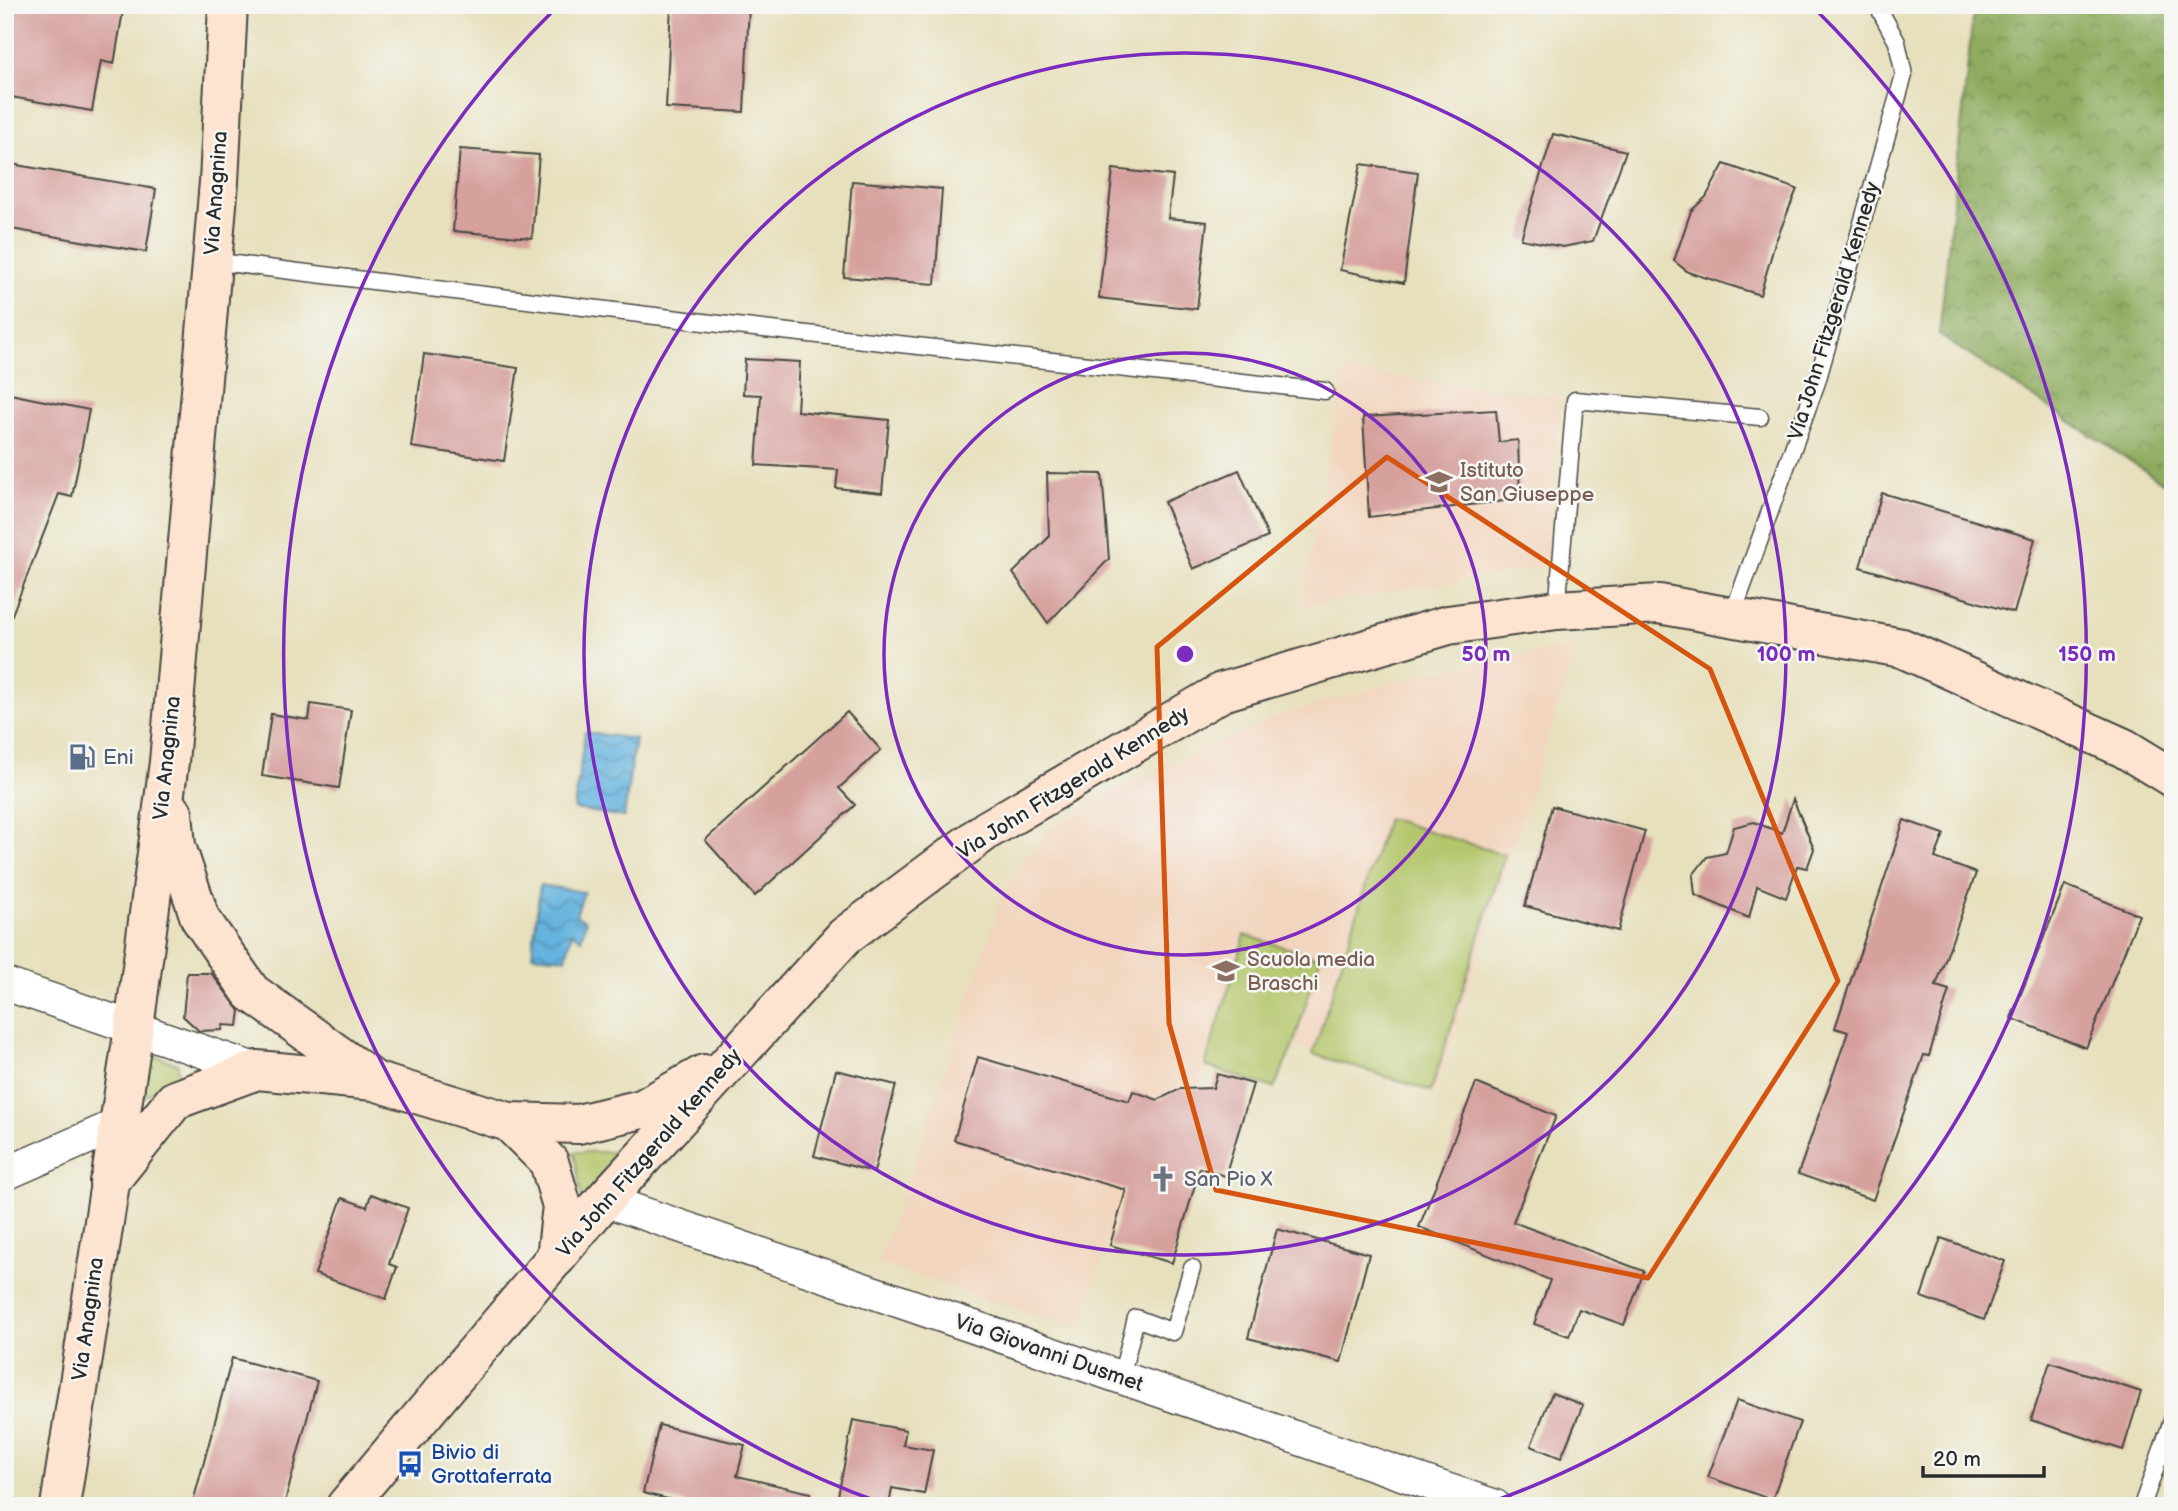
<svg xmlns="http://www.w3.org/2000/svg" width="2178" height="1511" font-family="'Balsamiq Sans',sans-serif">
<defs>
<pattern id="forest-crowns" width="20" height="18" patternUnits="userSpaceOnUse" patternTransform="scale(1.75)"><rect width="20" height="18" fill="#8eab5e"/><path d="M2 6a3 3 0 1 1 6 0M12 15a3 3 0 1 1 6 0" fill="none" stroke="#748b4e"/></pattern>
<pattern id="water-waves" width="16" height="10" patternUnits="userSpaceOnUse" patternTransform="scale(1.75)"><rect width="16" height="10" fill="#65b3df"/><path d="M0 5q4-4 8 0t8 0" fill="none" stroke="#5392b5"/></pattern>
</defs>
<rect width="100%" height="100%" fill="#f6f6f2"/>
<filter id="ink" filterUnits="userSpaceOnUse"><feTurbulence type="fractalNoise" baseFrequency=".0143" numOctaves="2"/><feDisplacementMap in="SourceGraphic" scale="14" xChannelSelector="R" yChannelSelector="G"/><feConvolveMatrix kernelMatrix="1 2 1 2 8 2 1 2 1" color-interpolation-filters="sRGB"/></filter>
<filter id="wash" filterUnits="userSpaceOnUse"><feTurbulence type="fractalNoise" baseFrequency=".00686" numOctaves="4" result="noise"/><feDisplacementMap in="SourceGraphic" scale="28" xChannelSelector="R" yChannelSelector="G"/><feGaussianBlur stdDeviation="1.57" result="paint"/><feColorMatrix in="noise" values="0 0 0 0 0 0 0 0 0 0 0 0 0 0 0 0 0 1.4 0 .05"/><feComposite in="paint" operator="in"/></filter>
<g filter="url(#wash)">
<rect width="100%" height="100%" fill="#e7e0bd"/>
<!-- built -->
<g fill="#f2d5be">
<polygon points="1344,370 1560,397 1546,566 1301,607"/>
<polygon points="1577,646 1436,1092 1293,1046 1274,1088 1205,1066 1197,1092 1166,1102 1153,1098 1080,1330 878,1263 926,1131 1002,896 1024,858 1051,830 1097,799 1208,746 1287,713 1428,672"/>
</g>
<!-- green -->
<g fill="#b3c66a" stroke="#6f784a" stroke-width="2">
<polygon points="1387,818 1505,855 1431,1091 1313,1054"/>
<polygon points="1245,935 1320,958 1293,1046 1274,1088 1205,1066"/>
<polygon points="142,1051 178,1064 178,1075 139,1100"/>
<polygon points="574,1152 648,1152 586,1222"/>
</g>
<!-- forest -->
<polygon fill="url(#forest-crowns)" stroke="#5c6b44" stroke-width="2" points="1974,5 2173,5 2173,489 1939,335"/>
<!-- water -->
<g fill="url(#water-waves)" stroke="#486f85" stroke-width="2">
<polygon points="585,732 635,739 624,817 574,809"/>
<polygon points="540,885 584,892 576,915 586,921 581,939 572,932 566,958 532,955"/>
</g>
<g id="blocks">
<!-- building -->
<g fill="#d6a09d">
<polygon points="14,5 124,5 114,64 101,61 92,111 5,96 5,56"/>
<polygon points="671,5 749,5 744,112 666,108"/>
<polygon points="1553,134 1626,151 1593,241 1563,247 1521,239"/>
<polygon points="460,149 539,155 532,238 453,231"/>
<polygon points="5,163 156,189 146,252 5,228"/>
<polygon points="1361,164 1418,172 1404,283 1340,270"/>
<polygon points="1724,164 1797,189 1775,243 1760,295 1688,272 1674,261 1691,211 1706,197"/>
<polygon points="1113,169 1173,176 1168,218 1207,222 1197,309 1099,298"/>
<polygon points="852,181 942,189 935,284 844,277"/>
<polygon points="424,354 518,368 504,461 411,447"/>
<polygon points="745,359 800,362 797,411 889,420 882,493 836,488 838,470 756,465 761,395 743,394"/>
<polygon points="5,393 89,410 72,497 59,494 8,625"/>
<polygon points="1496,410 1499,442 1518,440 1520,499 1369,517 1363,417"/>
<polygon points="1239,470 1268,537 1193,569 1164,502"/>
<polygon points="1047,473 1102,474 1109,559 1048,623 1013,573 1049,537"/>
<polygon points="1882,493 2035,539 2014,613 1860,567"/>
<polygon points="311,704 351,710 339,788 262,776 271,714 309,720"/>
<polygon points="847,712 881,750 839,788 855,805 755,896 705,840"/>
<polygon points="1793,799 1814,849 1807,868 1797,866 1786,898 1757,886 1749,918 1695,895 1693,875 1707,857 1726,853 1734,827 1754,822 1782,833"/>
<polygon points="1552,806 1645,831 1618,931 1525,906"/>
<polygon points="1904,820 1944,834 1935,858 1976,873 1936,986 1949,990 1929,1056 1924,1055 1873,1200 1798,1174 1848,1032 1835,1028"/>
<polygon points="2065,885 2139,915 2086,1048 2011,1018"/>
<polygon points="187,973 211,973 240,1011 238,1026 223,1025 222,1030 199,1031 183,1016"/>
<polygon points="978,1057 1129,1101 1133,1091 1158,1100 1180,1089 1213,1088 1217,1074 1253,1084 1225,1176 1200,1168 1172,1263 1110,1245 1126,1190 954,1140"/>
<polygon points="836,1070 896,1085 874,1172 814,1156"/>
<polygon points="1476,1083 1556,1116 1513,1222 1644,1271 1624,1325 1579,1309 1569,1336 1534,1324 1550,1280 1419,1227"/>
<polygon points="371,1194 408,1208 389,1264 397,1267 386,1299 315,1274 342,1198 367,1207"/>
<polygon points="1277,1229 1369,1254 1341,1362 1248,1338"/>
<polygon points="1941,1238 2005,1261 1984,1320 1921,1297"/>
<polygon points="232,1358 317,1381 284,1506 192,1506"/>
<polygon points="2050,1362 2141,1392 2123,1450 2031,1420"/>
<polygon points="1552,1393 1583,1405 1561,1458 1531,1446"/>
<polygon points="1737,1400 1800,1422 1772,1500 1708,1477"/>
<polygon points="853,1420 906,1430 903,1445 933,1450 924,1494 892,1488 889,1506 836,1506"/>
<polygon points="659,1425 745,1445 737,1476 811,1493 810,1506 697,1506 643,1493"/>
</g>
</g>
</g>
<g filter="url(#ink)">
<use href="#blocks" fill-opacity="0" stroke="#474641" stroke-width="2"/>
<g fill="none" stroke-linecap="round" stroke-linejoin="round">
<!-- lane casing -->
<g stroke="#474641" stroke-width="19">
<g id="lane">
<polyline points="211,261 736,326 1325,391"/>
<polyline points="1557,610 1575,400 1760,417"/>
<polyline points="1732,616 1817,382 1904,75 1897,42 1877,5"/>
<polyline points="1121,1377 1136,1318 1173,1332 1192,1268"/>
<polyline points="2142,1506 2173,1418"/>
</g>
</g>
<!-- street casing -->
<g stroke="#474641" stroke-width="35">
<g id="street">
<polyline points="5,984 257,1070"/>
<polyline points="5,1174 117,1125"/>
<polyline points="604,1200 1495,1506"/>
</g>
</g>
<!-- secondary casing -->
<g stroke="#474641" stroke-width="42">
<g id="secondary">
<polyline points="173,813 176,846 200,918 251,992 373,1080"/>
<polyline points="509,1122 549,1162 562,1206 556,1258"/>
<polyline points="109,1182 175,1100 257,1070 374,1081 509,1122 578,1124 642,1109 704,1074"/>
<polyline points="60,1506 134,1028 169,762 219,182 228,5"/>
<polyline points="346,1506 604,1200 845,936 987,830 1222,692 1448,625 1557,610 1659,604 1902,648 2124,748 2173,778"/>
</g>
</g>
<!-- lane -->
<use href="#lane" stroke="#fff" stroke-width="16"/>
<!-- street -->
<use href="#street" stroke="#fff" stroke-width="32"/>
<!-- secondary -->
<use href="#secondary" stroke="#fde4d1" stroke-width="38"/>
</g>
</g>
<!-- marked area -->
<path fill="none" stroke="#d5540f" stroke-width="5" stroke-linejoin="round" d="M1387,457L1710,669L1838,981L1648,1278L1216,1190L1169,1023L1157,647Z"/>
<!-- distance rings -->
<g fill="none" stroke="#7b2cbf" stroke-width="3.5">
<circle cx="1185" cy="654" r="301"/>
<circle cx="1185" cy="654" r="601"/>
<path d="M884 1504A902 902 0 0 1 553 11M1817 11A902 902 0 0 1 1486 1504"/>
</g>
<!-- icons -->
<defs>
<g id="school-bare" transform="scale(2.1)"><path d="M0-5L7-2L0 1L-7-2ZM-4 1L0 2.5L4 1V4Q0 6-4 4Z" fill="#8d6e63" stroke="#f6f6f2" stroke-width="2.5" paint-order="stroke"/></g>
<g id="fuel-bare" transform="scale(2.1)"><path d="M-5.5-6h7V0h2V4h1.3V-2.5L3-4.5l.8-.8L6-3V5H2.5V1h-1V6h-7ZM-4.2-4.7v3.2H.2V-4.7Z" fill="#5c6f8a" stroke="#f6f6f2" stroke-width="2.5" paint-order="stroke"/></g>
<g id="church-bare" transform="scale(2.1)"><path d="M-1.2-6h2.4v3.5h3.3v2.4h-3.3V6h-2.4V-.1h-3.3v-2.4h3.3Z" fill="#6b7280" stroke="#f6f6f2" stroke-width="2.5" paint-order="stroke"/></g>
<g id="bus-bare" transform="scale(2.1)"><path d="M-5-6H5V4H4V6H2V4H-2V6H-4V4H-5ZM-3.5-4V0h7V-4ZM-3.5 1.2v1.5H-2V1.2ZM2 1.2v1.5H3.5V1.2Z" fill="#1a4fb4" stroke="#f6f6f2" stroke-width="2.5" paint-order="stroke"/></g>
</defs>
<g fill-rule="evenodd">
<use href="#school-bare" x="1439" y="482"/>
<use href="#fuel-bare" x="82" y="757"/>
<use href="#school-bare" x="1226" y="971"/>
<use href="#church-bare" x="1163" y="1179"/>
<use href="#bus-bare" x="410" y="1464"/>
</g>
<g text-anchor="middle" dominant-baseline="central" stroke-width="5" stroke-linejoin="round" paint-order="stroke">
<!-- street labels -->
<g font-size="21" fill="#2b2b2b" stroke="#f6f6f2">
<text transform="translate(216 193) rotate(-86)">Via Anagnina</text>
<text transform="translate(1834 311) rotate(-73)">Via John Fitzgerald Kennedy</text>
<text transform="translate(167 758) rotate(-84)">Via Anagnina</text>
<text transform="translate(1073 783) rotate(-32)">Via John Fitzgerald Kennedy</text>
<text transform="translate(649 1153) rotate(-49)">Via John Fitzgerald Kennedy</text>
<text transform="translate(88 1319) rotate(-82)">Via Anagnina</text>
<text transform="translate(1049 1353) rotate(19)">Via Giovanni Dusmet</text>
</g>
<!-- education labels -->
<g font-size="21" fill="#785e54" stroke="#f6f6f2" text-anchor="start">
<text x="1460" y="470">Istituto<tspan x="1460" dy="24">San Giuseppe</tspan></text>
<text x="1247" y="959">Scuola media<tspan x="1247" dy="24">Braschi</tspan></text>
</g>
<!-- service labels -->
<g font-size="21" fill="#4e5e75" stroke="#f6f6f2" text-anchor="start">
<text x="103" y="757">Eni</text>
</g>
<!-- worship labels -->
<g font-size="21" fill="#5b616d" stroke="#f6f6f2" text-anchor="start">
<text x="1184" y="1179">San Pio X</text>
</g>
<!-- transit labels -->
<g font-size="21" fill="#164399" stroke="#f6f6f2" text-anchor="start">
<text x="431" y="1452">Bivio di<tspan x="431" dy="24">Grottaferrata</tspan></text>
</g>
</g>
<circle cx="1185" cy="654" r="10" fill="#7b2cbf" stroke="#f6f6f2" stroke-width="3.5"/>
<g font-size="21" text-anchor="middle" font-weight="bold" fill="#7b2cbf" stroke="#f6f6f2" stroke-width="5" stroke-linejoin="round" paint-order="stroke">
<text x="1486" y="661">50 m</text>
<text x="1786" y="661">100 m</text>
<text x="2087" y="661">150 m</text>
</g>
<!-- margin -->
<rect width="2178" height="1511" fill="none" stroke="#f6f6f2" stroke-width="28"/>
<!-- scale -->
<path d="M1923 1466v10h121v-10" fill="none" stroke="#2b2b2b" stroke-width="3.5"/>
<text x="1933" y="1466" font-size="21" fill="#2b2b2b" stroke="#f6f6f2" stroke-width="5" paint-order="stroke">20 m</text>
</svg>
